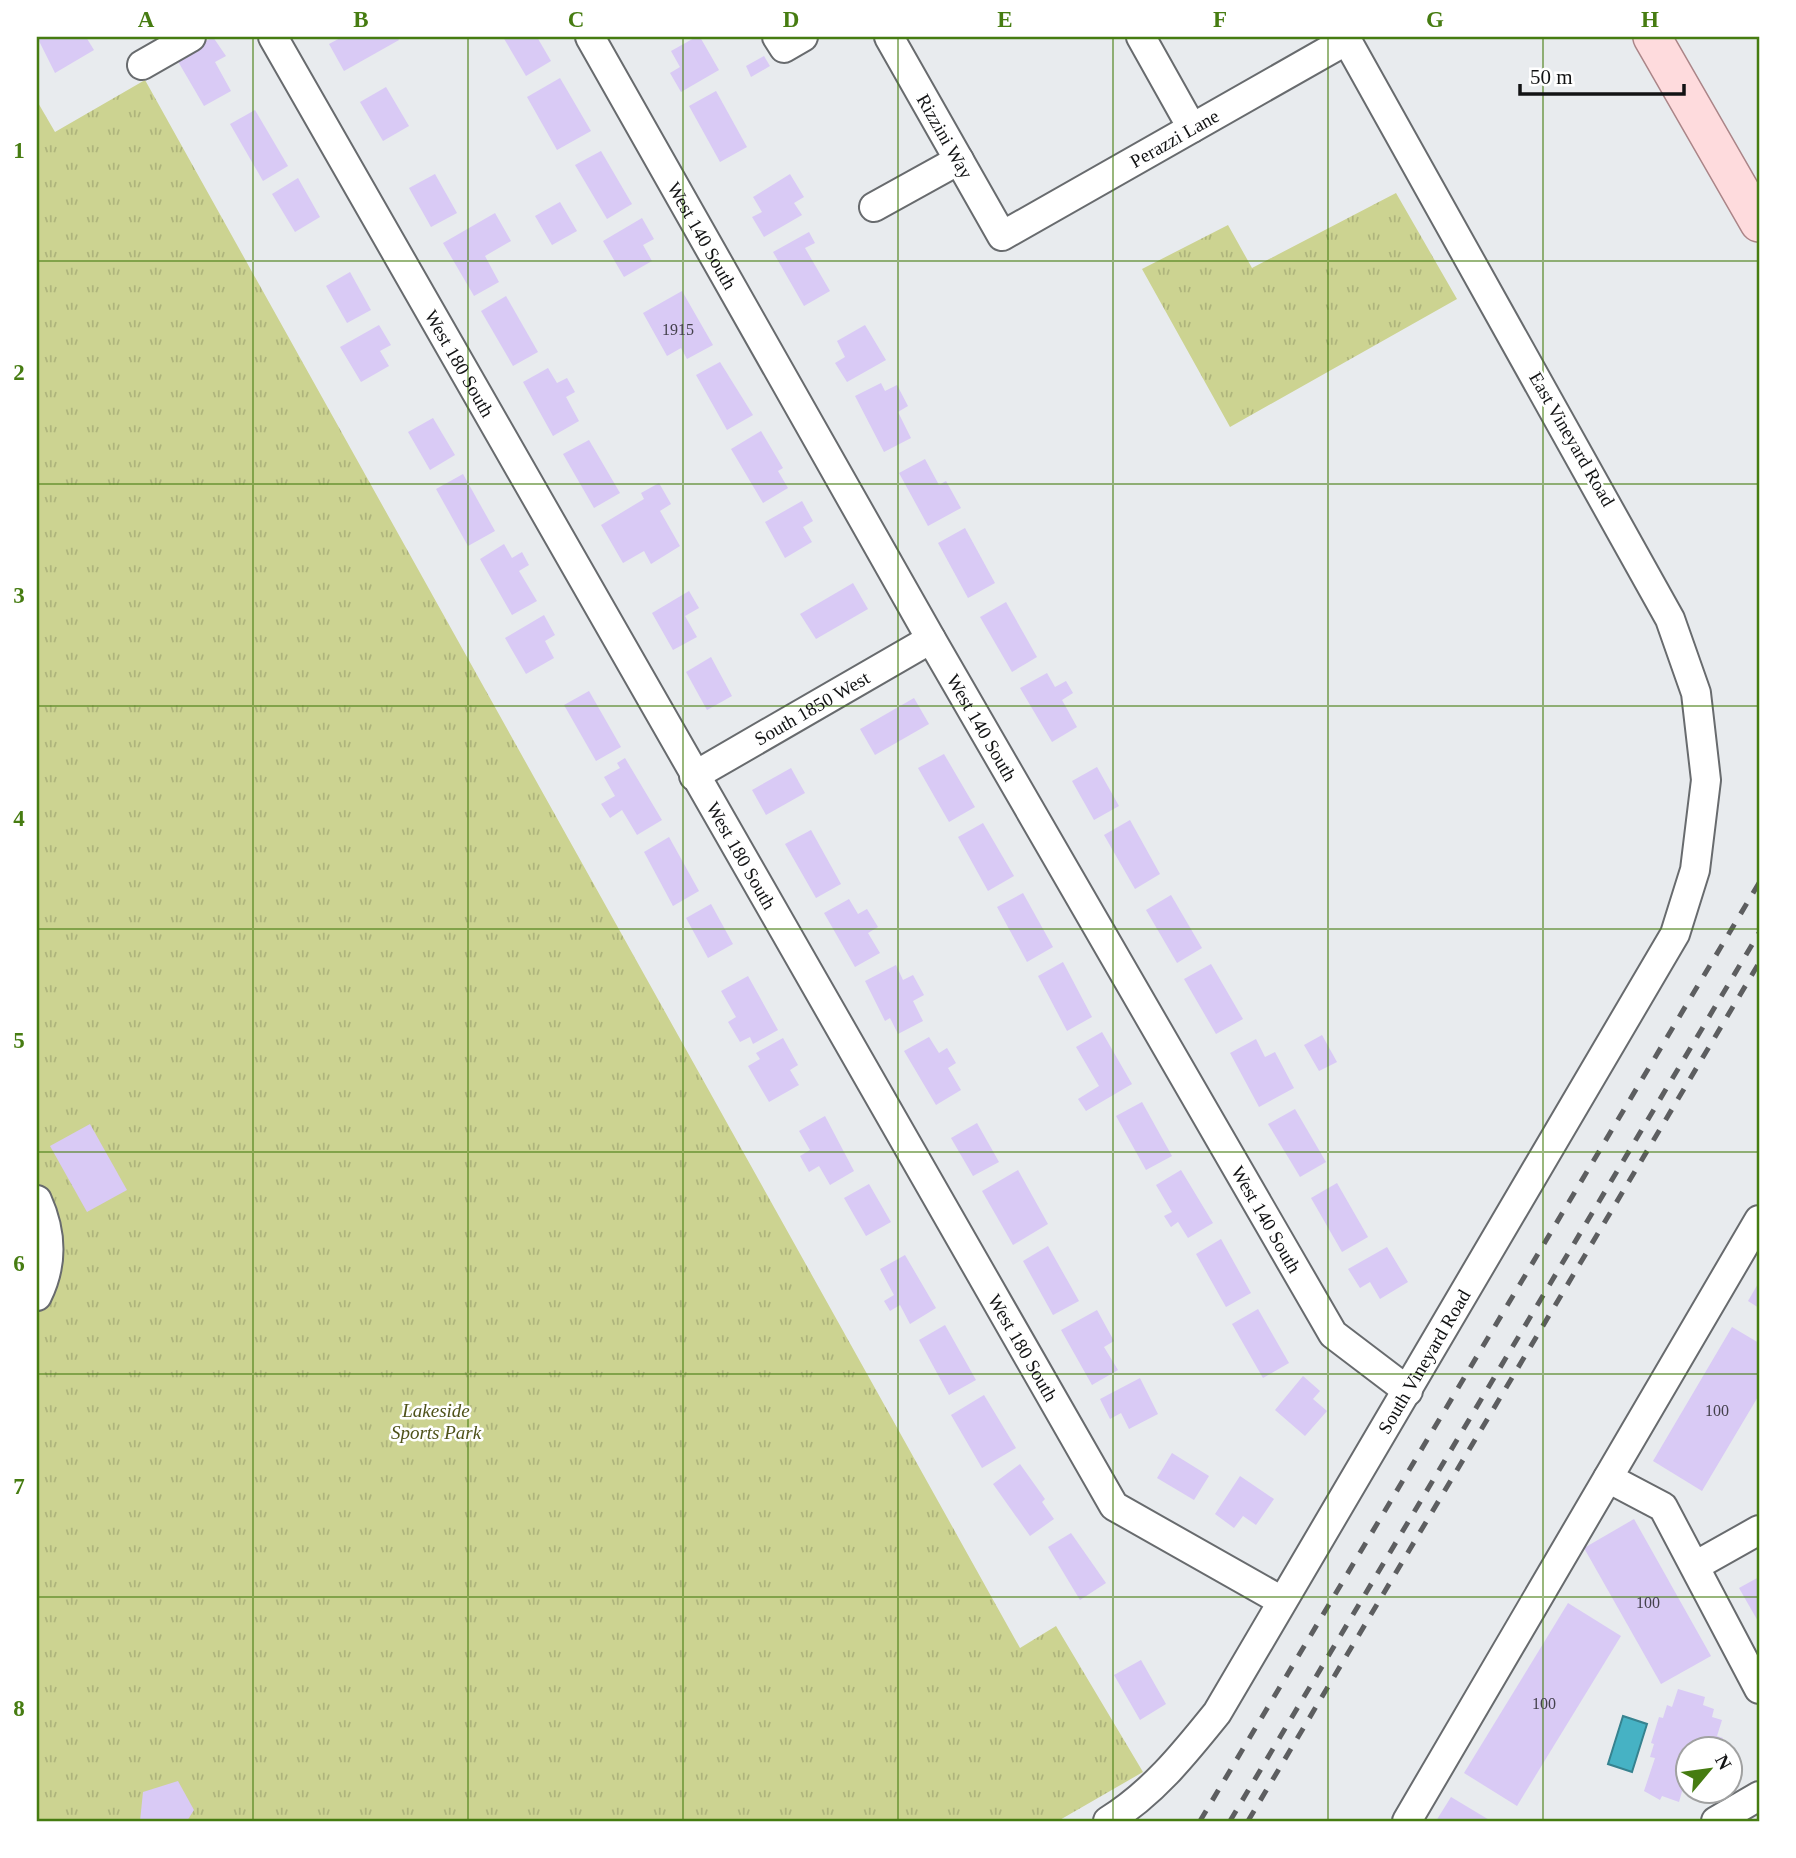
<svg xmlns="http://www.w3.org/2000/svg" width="1796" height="1858" font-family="'Times New Roman',serif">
<defs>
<pattern id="park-tufts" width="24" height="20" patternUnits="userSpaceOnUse" patternTransform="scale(1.75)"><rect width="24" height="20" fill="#ccd391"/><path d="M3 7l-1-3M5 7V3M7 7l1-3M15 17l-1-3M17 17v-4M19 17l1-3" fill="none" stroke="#aeb47c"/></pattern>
</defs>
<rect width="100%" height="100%" fill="#e8ebee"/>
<!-- park -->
<g fill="url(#park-tufts)">
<polygon points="145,80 1020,1648 1056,1626 1143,1772 1058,1821 37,1821 37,101 55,132"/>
<polygon points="1396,193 1457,299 1230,427 1142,269 1228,225 1252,268"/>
</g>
<!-- water -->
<polygon fill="#46b2c4" stroke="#36828f" stroke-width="2" points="1623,1716 1647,1724 1632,1772 1608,1764"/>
<!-- building -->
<g fill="#d9caf5">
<polygon points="37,37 86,37 94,50 55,73"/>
<polygon points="213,37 226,56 215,62 231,91 204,106 176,58"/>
<polygon points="342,37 397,37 399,40 344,71 329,44"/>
<polygon points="503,37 537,37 551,61 526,76"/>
<polygon points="696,37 700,37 719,70 681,92 670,73 680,67 671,51"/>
<polygon points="764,56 770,66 751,77 746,66"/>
<polygon points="560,78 591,131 557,150 527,97"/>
<polygon points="386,87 409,126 383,141 360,102"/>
<polygon points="716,91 747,147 720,162 689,106"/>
<polygon points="255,110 288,166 263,181 230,124"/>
<polygon points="601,151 632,204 607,219 575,165"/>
<polygon points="435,174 457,213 431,227 409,188"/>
<polygon points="790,174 804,197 794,203 802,215 764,237 752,217 762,212 753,197"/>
<polygon points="298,178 320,217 295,232 272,194"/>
<polygon points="560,202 577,231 552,245 535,216"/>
<polygon points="495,213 511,241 485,256 499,282 474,296 443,243"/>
<polygon points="642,218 654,239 643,245 652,261 624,277 603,241"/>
<polygon points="809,232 815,243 805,248 830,291 804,306 773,252"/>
<polygon points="350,272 371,310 347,323 326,286"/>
<polygon points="682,291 713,345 687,359 681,348 667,356 643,313"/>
<polygon points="506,296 538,352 513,366 481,311"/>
<polygon points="379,325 391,345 380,351 389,366 361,382 340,347"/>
<polygon points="865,325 886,360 847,382 835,363 845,357 837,341"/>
<polygon points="720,362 753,415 727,430 696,375"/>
<polygon points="548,368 557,383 567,378 575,392 566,397 579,421 553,436 523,382"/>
<polygon points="881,383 885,391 897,385 908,406 898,412 911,438 884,452 855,396"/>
<polygon points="433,418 455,455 430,470 408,432"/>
<polygon points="761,431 783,468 778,471 788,488 763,503 731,449"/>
<polygon points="589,440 620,493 594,508 563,454"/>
<polygon points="925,459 939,485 946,481 961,508 928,526 899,473"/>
<polygon points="463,474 495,531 468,546 436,489"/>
<polygon points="659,483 671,504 660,511 680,546 651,564 644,551 623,563 601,525 644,499 641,493"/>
<polygon points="802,501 813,521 803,527 812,542 785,558 765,522"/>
<polygon points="965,528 995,583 968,598 938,543"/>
<polygon points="504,544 512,558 522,552 529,565 519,571 537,601 512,615 480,559"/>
<polygon points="853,583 868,609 816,639 800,614"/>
<polygon points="689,591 699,608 685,616 697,637 673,650 652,613"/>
<polygon points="1006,602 1037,657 1012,672 980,617"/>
<polygon points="544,615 555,635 545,641 554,658 526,674 505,638"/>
<polygon points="711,657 732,696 707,710 686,672"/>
<polygon points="1047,673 1055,687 1066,681 1073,693 1062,700 1077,727 1052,742 1020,688"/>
<polygon points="589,691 621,747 596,761 564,705"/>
<polygon points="914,698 929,724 875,755 860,729"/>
<polygon points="944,754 975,807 949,822 918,768"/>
<polygon points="625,758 662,820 637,835 622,810 610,818 601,804 615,796 604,777 620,768 617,763"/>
<polygon points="1097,767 1119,806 1094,820 1072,781"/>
<polygon points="791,768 805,793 766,815 752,790"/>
<polygon points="1130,820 1160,874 1135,889 1104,835"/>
<polygon points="983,823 1014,876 988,891 958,837"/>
<polygon points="811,830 841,884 816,898 785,844"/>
<polygon points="669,837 699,891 673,906 644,852"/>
<polygon points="1023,893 1053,947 1027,962 997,907"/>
<polygon points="1171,895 1202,948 1177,963 1146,910"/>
<polygon points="849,899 858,914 867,909 878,927 868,933 880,953 855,967 824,913"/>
<polygon points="711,904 733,944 708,958 686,918"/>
<polygon points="1063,962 1092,1017 1067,1031 1038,976"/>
<polygon points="1211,964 1243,1019 1216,1034 1184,979"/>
<polygon points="896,965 903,980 913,975 924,995 913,1001 923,1021 898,1034 890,1018 885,1021 865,981"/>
<polygon points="748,976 778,1030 753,1044 750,1037 740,1042 728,1022 736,1017 721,991"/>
<polygon points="1102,1032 1132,1084 1086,1111 1078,1099 1099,1086 1076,1047"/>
<polygon points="1322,1035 1337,1062 1319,1071 1304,1045"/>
<polygon points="929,1037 939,1053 947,1048 956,1063 948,1068 961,1090 936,1105 904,1051"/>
<polygon points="783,1038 798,1065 790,1070 799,1085 769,1102 748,1066 760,1059 756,1053"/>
<polygon points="1256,1039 1265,1057 1275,1052 1294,1088 1259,1107 1230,1053"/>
<polygon points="1142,1102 1172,1156 1146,1170 1116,1116"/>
<polygon points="1295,1109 1326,1162 1300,1177 1268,1124"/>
<polygon points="825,1116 854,1171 830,1185 819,1166 809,1172 800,1156 810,1150 799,1131"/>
<polygon points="977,1123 999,1162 973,1176 951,1138"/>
<polygon points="90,1124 127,1190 87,1212 50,1146"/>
<polygon points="1018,1170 1048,1224 1013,1245 982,1191"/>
<polygon points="1181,1170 1213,1223 1188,1238 1178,1222 1171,1227 1164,1216 1172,1212 1156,1185"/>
<polygon points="1337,1183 1368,1237 1342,1252 1311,1198"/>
<polygon points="869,1184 891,1222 866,1236 844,1198"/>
<polygon points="1221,1239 1251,1293 1226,1307 1196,1254"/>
<polygon points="1048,1246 1079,1301 1053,1315 1023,1261"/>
<polygon points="1387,1247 1408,1282 1380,1299 1370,1282 1360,1288 1348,1269"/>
<polygon points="905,1255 936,1308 910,1324 900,1305 890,1311 884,1301 894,1295 880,1269"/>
<polygon points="1759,1282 1759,1308 1748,1301"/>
<polygon points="1258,1309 1289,1363 1263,1378 1232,1324"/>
<polygon points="1097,1310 1114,1341 1104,1347 1118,1370 1092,1385 1061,1330"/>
<polygon points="945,1325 976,1380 949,1395 919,1340"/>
<polygon points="1732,1327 1759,1343 1759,1395 1702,1491 1653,1461"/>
<polygon points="1303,1376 1320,1391 1313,1399 1327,1411 1305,1436 1275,1410"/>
<polygon points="1140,1378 1158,1414 1129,1429 1121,1413 1110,1419 1100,1399"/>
<polygon points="984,1395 1016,1448 982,1468 951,1415"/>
<polygon points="1172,1453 1209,1476 1194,1500 1157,1478"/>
<polygon points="1020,1464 1045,1499 1042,1502 1054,1519 1030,1536 993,1484"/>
<polygon points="1240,1476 1274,1499 1256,1525 1243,1516 1234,1528 1215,1514"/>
<polygon points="1634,1519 1711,1656 1661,1684 1584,1548"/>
<polygon points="1071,1533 1106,1583 1080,1600 1048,1547"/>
<polygon points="1759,1577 1759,1623 1739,1588"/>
<polygon points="1568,1603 1621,1636 1517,1806 1464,1773"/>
<polygon points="1141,1660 1166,1704 1140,1720 1114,1675"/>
<polygon points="1678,1689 1705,1697 1703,1705 1714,1709 1712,1717 1722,1720 1717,1736 1723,1738 1720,1750 1688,1750 1688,1788 1683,1788 1679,1802 1662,1796 1660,1800 1644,1791 1655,1758 1650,1757 1654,1744 1651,1743 1659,1717 1663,1718 1667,1705 1672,1707"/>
<polygon points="178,1781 194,1810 187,1821 140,1821 143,1792"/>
<polygon points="1451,1797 1491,1821 1436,1821"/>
</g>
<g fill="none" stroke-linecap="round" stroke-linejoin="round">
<!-- minor casing -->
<g stroke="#686b6e" stroke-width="32">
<g id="minor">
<path id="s1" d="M273,37L1114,1506L1282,1601"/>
<path id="s2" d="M590,37L931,639L1333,1334L1408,1391"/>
<polyline points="777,37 784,48 803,37"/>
<path id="s3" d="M889,37L1002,236L1347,40"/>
<polyline points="1141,37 1192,128"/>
<polyline points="142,65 191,37"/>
<polyline points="874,207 959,160"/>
<path id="s4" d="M694,776L931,639"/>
<path d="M37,1200C52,1233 53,1264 37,1296"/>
<polyline points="1608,1478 1663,1507 1759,1689"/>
<polyline points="1695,1566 1759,1530"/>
<path id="s5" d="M1108,1821C1153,1793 1184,1754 1217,1713L1675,934L1695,870L1706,780L1696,693L1670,619L1345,37"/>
<polyline points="1407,1821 1759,1220"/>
<polyline points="1716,1821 1759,1796"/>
</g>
</g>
<!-- major casing -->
<g stroke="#ab8588" stroke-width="40">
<polyline id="major" points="1652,37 1759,223"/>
</g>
<!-- minor -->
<use href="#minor" stroke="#fff" stroke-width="28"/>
<!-- major -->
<use href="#major" stroke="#fedbdd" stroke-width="37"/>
<!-- rail -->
<g stroke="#5d5e60" stroke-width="5" stroke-dasharray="12 12" stroke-linecap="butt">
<polyline points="1200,1821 1759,883"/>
<polyline points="1230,1821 1759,933"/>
<polyline points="1248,1821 1759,963"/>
</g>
</g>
<!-- grid -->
<path fill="none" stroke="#467c11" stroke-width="2" stroke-opacity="0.55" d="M253,37V1821M468,37V1821M683,37V1821M898,37V1821M1113,37V1821M1328,37V1821M1543,37V1821M37,261H1759M37,484H1759M37,706H1759M37,929H1759M37,1152H1759M37,1374H1759M37,1597H1759"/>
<g text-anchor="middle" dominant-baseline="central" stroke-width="5" stroke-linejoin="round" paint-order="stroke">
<!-- number labels -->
<g font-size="16" fill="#44414c">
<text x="678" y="329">1915</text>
<text x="1717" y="1410">100</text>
<text x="1648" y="1602">100</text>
<text x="1544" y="1703">100</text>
</g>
<!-- street labels -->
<g font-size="19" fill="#121314" stroke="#fff">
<text stroke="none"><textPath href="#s3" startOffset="114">Rizzini Way</textPath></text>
<text stroke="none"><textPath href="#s3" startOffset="427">Perazzi Lane</textPath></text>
<text stroke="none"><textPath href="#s2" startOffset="228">West 140 South</textPath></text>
<text stroke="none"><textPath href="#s1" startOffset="376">West 180 South</textPath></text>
<text transform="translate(1572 439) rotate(60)">East Vineyard Road</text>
<text stroke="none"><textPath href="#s4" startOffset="136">South 1850 West</textPath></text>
<text stroke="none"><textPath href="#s2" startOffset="794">West 140 South</textPath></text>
<text stroke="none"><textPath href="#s1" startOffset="943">West 180 South</textPath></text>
<text stroke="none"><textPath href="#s2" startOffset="1362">West 140 South</textPath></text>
<text stroke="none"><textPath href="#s1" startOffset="1510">West 180 South</textPath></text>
<text stroke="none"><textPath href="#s5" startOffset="562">South Vineyard Road</textPath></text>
</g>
<!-- park labels -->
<g font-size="19" font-style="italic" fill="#4e5219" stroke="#fff">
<text x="436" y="1410">Lakeside<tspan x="436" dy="22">Sports Park</tspan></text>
</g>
</g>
<!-- border -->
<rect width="1796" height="1858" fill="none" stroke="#ffffff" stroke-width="77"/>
<!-- north arrow -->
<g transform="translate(1709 1770) rotate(61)"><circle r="33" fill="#ffffff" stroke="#a0a1a1" stroke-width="2"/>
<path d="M0-5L12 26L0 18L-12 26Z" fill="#467c11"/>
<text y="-10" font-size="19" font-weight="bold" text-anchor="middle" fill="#121314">N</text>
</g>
<!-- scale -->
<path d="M1520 84v10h164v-10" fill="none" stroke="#121314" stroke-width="3.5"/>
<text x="1530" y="84" font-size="21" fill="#121314" stroke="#ffffff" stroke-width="5" paint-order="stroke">50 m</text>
<rect x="38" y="38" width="1720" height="1782" fill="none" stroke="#467c11" stroke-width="2.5"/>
<g font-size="23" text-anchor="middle" font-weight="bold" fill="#467c11">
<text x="146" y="27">A</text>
<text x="361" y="27">B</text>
<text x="576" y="27">C</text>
<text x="791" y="27">D</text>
<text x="1005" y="27">E</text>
<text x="1220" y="27">F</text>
<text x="1435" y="27">G</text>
<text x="1650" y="27">H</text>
<text x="19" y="158">1</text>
<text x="19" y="380">2</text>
<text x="19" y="603">3</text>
<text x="19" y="826">4</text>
<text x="19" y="1048">5</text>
<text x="19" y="1271">6</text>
<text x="19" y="1494">7</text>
<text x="19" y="1716">8</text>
</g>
</svg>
